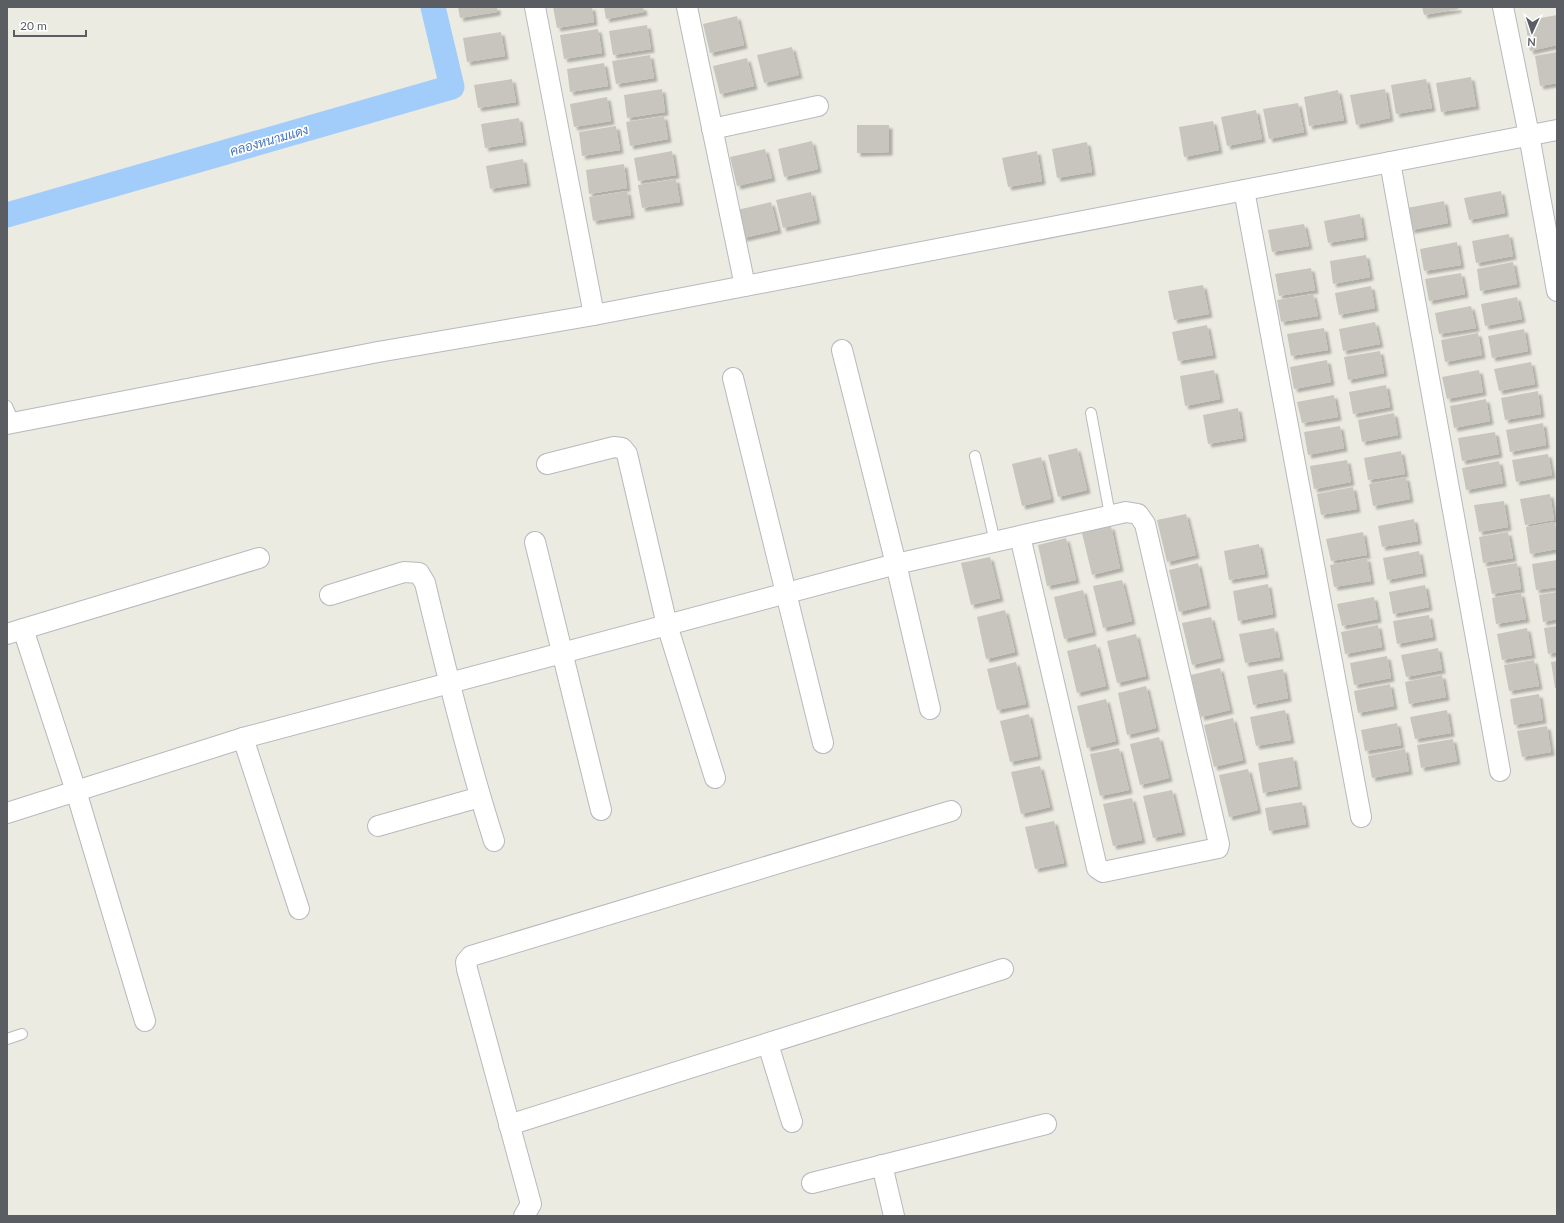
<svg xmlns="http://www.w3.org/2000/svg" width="1564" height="1223" font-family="Lato,Sarabun,sans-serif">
<defs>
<filter id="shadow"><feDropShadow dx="3.5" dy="3.5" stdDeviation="1" flood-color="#0004"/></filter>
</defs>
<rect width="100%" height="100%" fill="#ecebe1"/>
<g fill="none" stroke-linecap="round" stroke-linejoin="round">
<!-- canal -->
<polyline stroke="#a2cdfb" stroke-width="25" points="7,215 452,87 433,7"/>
</g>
<!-- building -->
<g fill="#c8c5bf" filter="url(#shadow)">
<polygon points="458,7 497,7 497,12 460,18"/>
<polygon points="553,7 592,7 594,22 557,28"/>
<polygon points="604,7 643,7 644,12 606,19"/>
<polygon points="1422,7 1458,7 1458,9 1424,15"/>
<polygon points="1557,15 1557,45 1530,51 1525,21"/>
<polygon points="737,16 744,45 710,53 703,24"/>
<polygon points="647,25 651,49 613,55 609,31"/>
<polygon points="598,29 602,53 564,59 560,35"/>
<polygon points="501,32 505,56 467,62 463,38"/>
<polygon points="792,47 799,75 764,83 757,55"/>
<polygon points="1557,52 1557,83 1540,86 1535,56"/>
<polygon points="650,55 654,78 616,84 612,61"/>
<polygon points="747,58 754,86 720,94 713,66"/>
<polygon points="604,63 608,86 570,92 567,69"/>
<polygon points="1471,77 1476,106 1441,112 1436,83"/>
<polygon points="512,79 516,102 478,108 474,85"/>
<polygon points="1426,79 1432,108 1396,114 1391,85"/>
<polygon points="662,89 665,112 627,118 624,95"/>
<polygon points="1385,89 1390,118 1356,125 1350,95"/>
<polygon points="1338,90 1344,120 1309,126 1304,97"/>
<polygon points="607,97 611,121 574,127 570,104"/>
<polygon points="1298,103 1304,132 1269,139 1263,109"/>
<polygon points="1256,110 1262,139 1227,146 1221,117"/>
<polygon points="664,116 668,139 630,146 626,122"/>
<polygon points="519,118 523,142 485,148 481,124"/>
<polygon points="1213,121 1219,150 1184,157 1179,127"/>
<polygon points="857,125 889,125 889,152 857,153"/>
<polygon points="616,126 620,150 582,156 579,132"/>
<polygon points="812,141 818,169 784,177 778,149"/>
<polygon points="1087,142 1092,172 1057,178 1052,149"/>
<polygon points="765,149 772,178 737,186 730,157"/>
<polygon points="672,151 676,175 638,181 634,158"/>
<polygon points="1037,151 1042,181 1008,187 1002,158"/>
<polygon points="523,159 527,183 490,189 486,166"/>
<polygon points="624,164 627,188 589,194 586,170"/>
<polygon points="676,179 680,202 642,208 638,185"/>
<polygon points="627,191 631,215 593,221 589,197"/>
<polygon points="1501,191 1505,213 1469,220 1464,198"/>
<polygon points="811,192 817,220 783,228 776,200"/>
<polygon points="1444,201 1448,223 1411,230 1407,208"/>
<polygon points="771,202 778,230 743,238 737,210"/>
<polygon points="1360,214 1364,237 1328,243 1324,221"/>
<polygon points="1304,224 1309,246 1272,252 1268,230"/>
<polygon points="1509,234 1513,256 1476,263 1472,241"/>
<polygon points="1457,242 1461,265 1424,271 1420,249"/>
<polygon points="1366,255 1370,277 1333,284 1330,261"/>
<polygon points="1513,262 1517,284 1480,291 1477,269"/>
<polygon points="1311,268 1315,290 1279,296 1275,274"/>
<polygon points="1461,273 1465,294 1429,301 1425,279"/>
<polygon points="1203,285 1209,314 1174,320 1168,291"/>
<polygon points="1371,286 1375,308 1339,315 1335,293"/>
<polygon points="1313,294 1318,316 1281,322 1277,300"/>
<polygon points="1517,297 1522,319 1485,326 1481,304"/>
<polygon points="1471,306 1476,328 1439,334 1435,313"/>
<polygon points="1375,322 1380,344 1343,351 1339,329"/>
<polygon points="1207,325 1213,355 1178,361 1172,332"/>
<polygon points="1324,328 1328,350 1291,356 1287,334"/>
<polygon points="1524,329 1528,351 1492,358 1488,336"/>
<polygon points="1478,333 1482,355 1445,362 1441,340"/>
<polygon points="1380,351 1384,373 1348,380 1344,357"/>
<polygon points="1327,360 1331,382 1294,389 1290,367"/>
<polygon points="1531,362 1535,384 1499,391 1494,369"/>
<polygon points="1214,370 1220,399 1185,406 1180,376"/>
<polygon points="1479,370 1483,392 1447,399 1442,377"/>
<polygon points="1386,385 1390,407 1353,414 1349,392"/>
<polygon points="1538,391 1541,414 1505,420 1501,398"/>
<polygon points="1334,395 1338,417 1302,423 1297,402"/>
<polygon points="1486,399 1490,421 1454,428 1450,406"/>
<polygon points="1238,408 1243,438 1208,444 1203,415"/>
<polygon points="1394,413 1398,435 1362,442 1358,420"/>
<polygon points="1543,423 1546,445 1510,452 1506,430"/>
<polygon points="1340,426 1344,448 1308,455 1304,432"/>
<polygon points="1495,432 1499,454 1462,461 1458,438"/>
<polygon points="1077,448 1087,490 1058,497 1048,455"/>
<polygon points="1401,451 1405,474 1368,480 1364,458"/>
<polygon points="1548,454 1552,475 1516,482 1512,460"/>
<polygon points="1041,457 1051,499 1022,506 1012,464"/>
<polygon points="1347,460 1351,482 1314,489 1310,466"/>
<polygon points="1499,461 1503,483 1466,490 1462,468"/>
<polygon points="1406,477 1410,499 1373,506 1369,484"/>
<polygon points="1353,487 1357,509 1321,515 1317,494"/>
<polygon points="1550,494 1554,520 1525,525 1520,499"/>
<polygon points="1504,501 1508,527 1479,532 1474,505"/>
<polygon points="1186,514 1196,555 1167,562 1157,520"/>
<polygon points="1414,519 1418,541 1382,547 1378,526"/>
<polygon points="1555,522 1557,549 1530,554 1526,527"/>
<polygon points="1111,526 1120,568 1092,575 1082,533"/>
<polygon points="1363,532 1367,555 1331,561 1326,539"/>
<polygon points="1508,532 1513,558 1483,563 1479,537"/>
<polygon points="1066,538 1076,580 1047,586 1038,545"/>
<polygon points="1259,544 1265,574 1229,580 1224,551"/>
<polygon points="1419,551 1423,573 1387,580 1383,558"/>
<polygon points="990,557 1000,598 971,605 961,563"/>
<polygon points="1367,558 1371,581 1334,587 1330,565"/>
<polygon points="1557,560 1557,587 1536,590 1532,564"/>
<polygon points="1198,563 1207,605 1179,612 1169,570"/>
<polygon points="1517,563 1521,589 1492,594 1487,568"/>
<polygon points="1122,580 1132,621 1103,628 1093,586"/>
<polygon points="1268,584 1273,614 1238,621 1233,591"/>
<polygon points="1425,585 1429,607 1393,614 1389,592"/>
<polygon points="1083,590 1093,632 1064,639 1054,597"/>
<polygon points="1557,592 1557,619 1543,622 1539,595"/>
<polygon points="1521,593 1526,619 1496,624 1492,598"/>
<polygon points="1374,597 1378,619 1342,626 1337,604"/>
<polygon points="1005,610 1015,652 986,659 977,617"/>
<polygon points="1429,615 1433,637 1397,644 1393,621"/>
<polygon points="1211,617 1221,658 1192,665 1182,623"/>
<polygon points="1378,625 1382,647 1345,654 1341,632"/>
<polygon points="1557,626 1557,652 1548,654 1544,628"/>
<polygon points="1274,628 1280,657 1245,663 1239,634"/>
<polygon points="1527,628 1532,655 1502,660 1497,634"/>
<polygon points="1136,634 1146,676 1117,683 1107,641"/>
<polygon points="1096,644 1106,686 1077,693 1067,651"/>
<polygon points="1438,648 1442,670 1406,677 1401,655"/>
<polygon points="1387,656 1391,678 1354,685 1350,663"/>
<polygon points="1534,660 1539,686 1509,691 1504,665"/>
<polygon points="1557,661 1557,688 1555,688 1551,662"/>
<polygon points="1016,662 1026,704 997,710 987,669"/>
<polygon points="1220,668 1230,710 1201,717 1191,675"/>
<polygon points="1283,669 1288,698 1253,705 1247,676"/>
<polygon points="1442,675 1446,697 1409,704 1405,682"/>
<polygon points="1390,684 1394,706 1358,713 1354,691"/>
<polygon points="1146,686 1156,728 1127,735 1118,693"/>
<polygon points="1539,694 1543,720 1514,725 1510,699"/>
<polygon points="1106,699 1116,741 1087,748 1077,706"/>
<polygon points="1285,710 1291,740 1256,746 1250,717"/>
<polygon points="1447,710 1451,733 1415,739 1410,717"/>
<polygon points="1029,714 1038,756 1010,762 1000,721"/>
<polygon points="1233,718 1243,760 1214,767 1204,725"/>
<polygon points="1397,723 1401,745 1365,751 1361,730"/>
<polygon points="1547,726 1551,752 1522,757 1517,731"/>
<polygon points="1159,737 1169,778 1140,785 1130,744"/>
<polygon points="1453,739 1457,761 1421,768 1417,745"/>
<polygon points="1119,748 1129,790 1100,796 1090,754"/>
<polygon points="1405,749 1409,771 1372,778 1368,756"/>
<polygon points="1293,757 1298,786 1263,793 1258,763"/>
<polygon points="1040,766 1050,807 1021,814 1011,772"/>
<polygon points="1248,769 1258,810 1229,817 1219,775"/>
<polygon points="1172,790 1182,832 1153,838 1143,796"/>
<polygon points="1132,798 1142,840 1113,846 1103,804"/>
<polygon points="1302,802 1306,824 1269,831 1265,808"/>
<polygon points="1054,821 1064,863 1035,869 1025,827"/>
</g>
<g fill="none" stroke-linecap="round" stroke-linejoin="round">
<!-- lane casing -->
<g stroke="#b7b9bd" stroke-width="12">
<g id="lane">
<polyline points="7,406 14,422"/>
<polyline points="1091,413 1110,515"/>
<polyline points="975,456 995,542"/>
<polyline points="7,1039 22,1034"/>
</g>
</g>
<!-- street casing -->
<g stroke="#b7b9bd" stroke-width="22">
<g id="street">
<polyline points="535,7 594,315"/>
<polyline points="687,7 745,286"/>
<polyline points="1503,7 1529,135 1557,291"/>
<polyline points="712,129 818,106"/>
<polyline points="1390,162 1500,771"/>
<polyline points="1244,190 1361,817"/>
<polyline points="842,350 896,564 930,709"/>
<polyline points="733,378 823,743"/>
<polyline points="7,424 378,352 594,315 1557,130"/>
<polyline points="547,464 614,447 622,448 627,454 667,625 715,778"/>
<polyline points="535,542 601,810"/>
<path d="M330,595L404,572L419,573L425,583C446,670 467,756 494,841"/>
<polyline points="7,634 23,629"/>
<polyline points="243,738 299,909"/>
<polyline points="7,813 243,738 896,564 1126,512 1138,514 1145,524 1219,844 1218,848 1103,872 1097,868 1020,536"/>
<polyline points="378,826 480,797"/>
<polyline points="145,1021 76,791 23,629 259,558"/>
<polyline points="768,1044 792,1122"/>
<polyline points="509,1125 1003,969"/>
<polyline points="882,1165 894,1216"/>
<polyline points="812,1183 1046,1124"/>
<polyline points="524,1216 531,1204 467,969 466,962 471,956 951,811"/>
</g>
</g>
<!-- lane -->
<use href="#lane" stroke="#fff" stroke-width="10"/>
<!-- street -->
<use href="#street" stroke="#fff" stroke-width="20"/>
</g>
<g text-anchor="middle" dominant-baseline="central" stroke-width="3.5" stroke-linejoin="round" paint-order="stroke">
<!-- water labels -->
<g font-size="13" font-style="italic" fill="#4676bd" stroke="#fff">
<text transform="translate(269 140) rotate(-16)">คลองหนามแดง</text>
</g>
</g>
<!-- border -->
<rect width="1564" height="1223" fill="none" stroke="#5a5d62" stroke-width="16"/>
<!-- north arrow -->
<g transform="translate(1532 32) rotate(183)" stroke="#ffffff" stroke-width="3" paint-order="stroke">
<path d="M0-3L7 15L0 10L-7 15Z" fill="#5a5d62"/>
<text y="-6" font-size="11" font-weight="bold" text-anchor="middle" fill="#5a5d62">N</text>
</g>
<!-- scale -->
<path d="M14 30v6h72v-6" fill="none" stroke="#5a5d62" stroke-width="2"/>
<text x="20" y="30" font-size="12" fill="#5a5d62" stroke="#ffffff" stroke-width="3" paint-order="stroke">20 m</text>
</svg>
